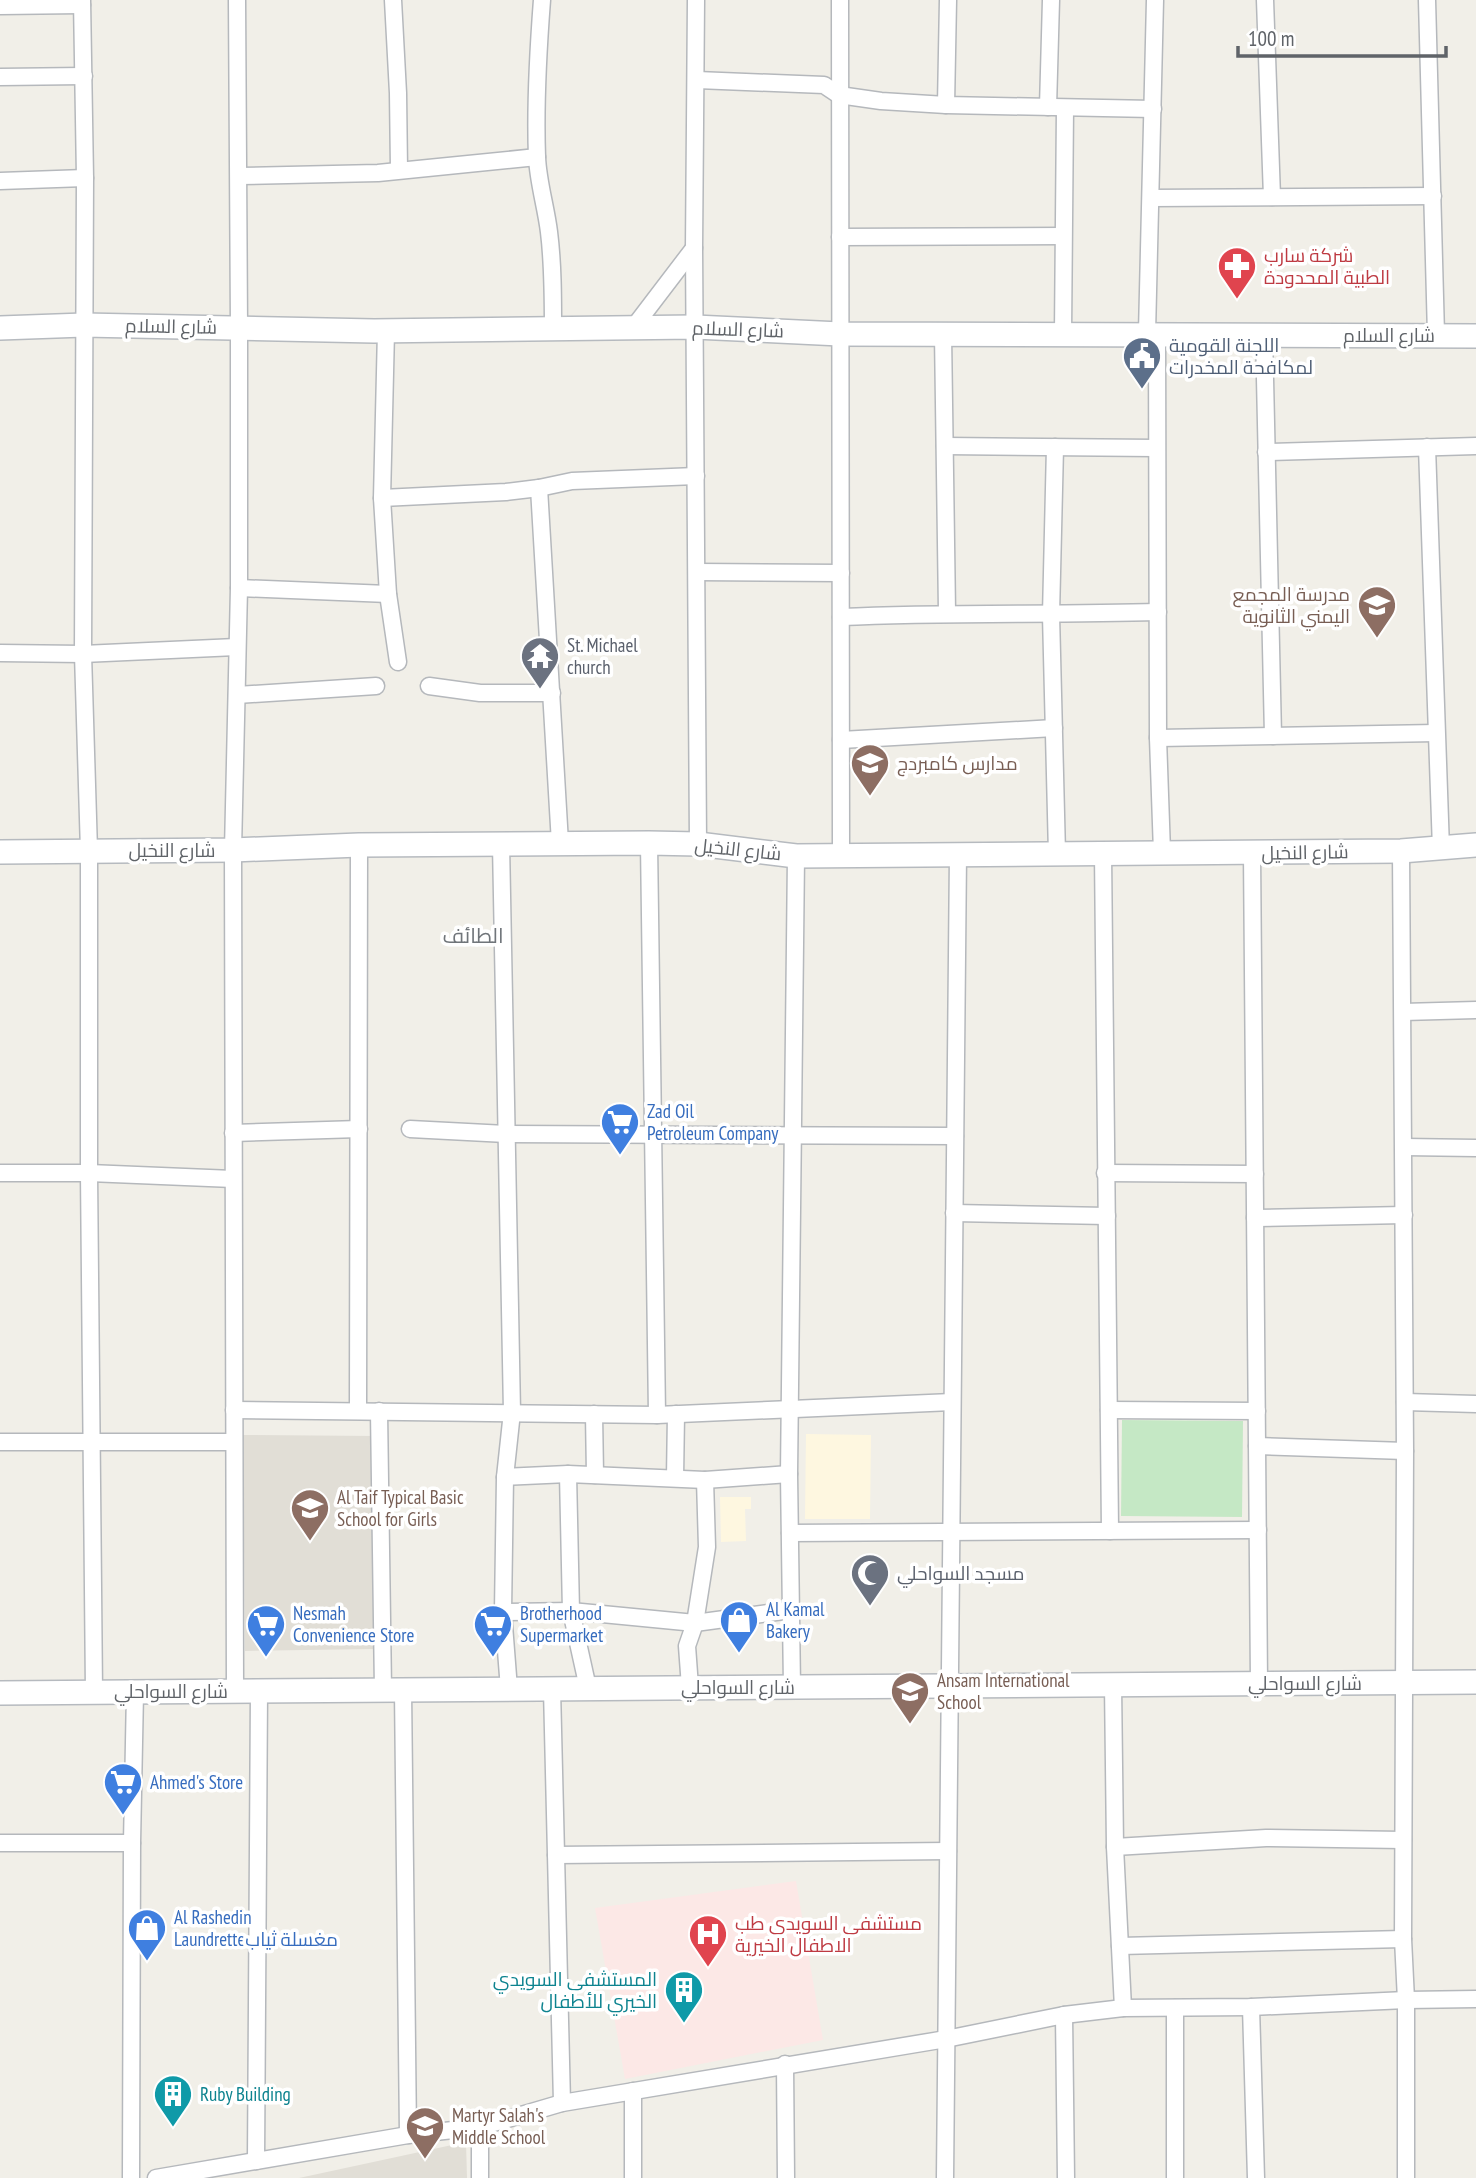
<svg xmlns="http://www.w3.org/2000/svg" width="1476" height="2178" font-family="'PT Sans Narrow',Cairo,sans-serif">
<rect width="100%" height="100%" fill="#f1efe8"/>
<!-- commercial -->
<g fill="#fef7e0">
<polygon points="806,1434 871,1435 870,1519 805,1519"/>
<polygon points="720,1497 751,1497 751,1509 745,1509 746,1541 721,1542"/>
</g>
<!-- education -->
<g fill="#e1ded6">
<polygon points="243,1435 376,1436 375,1649 245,1651"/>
<polygon points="466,2142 467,2178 299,2178"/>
</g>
<!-- medical -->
<polygon fill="#fce8e6" points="796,1881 823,2040 625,2079 595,1908"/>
<!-- green -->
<polygon fill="#c5e8c5" points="1122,1420 1243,1421 1242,1517 1121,1516"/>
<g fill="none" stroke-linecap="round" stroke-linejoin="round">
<!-- street casing -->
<g stroke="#b5b8bc" stroke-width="19">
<g id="street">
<polyline points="82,0 85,178 83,654 89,851 89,1173 94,1692"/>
<polyline points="393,0 398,93 399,170"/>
<path d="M542,0C538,52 535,105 537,157C538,182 546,207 549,232C553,264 553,296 553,329"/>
<polyline points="696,0 694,248 698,844"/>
<polyline points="840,0 841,855"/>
<polyline points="1265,0 1272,197"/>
<polyline points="1427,0 1436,335"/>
<polyline points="0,6 82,5"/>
<polyline points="0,77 84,76"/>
<polyline points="697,80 824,85 839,95 881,101 946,105 1153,109"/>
<polyline points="946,105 948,0"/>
<polyline points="1048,107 1051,0"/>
<polyline points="239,176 378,173 537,157"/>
<polyline points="0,181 85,178"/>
<polyline points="1151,198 1433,196"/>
<polyline points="840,237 1063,236"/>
<polyline points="633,328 694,248"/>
<polyline points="386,331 382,498 388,594 398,662"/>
<polyline points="1063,333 1065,108"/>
<polyline points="1147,333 1155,0"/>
<polyline points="1157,333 1158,738 1162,852"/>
<polyline points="943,334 947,612"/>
<polyline points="1264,334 1273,736"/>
<polyline points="945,446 1156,448"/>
<polyline points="1055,447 1051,615 1057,854"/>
<polyline points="1427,447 1441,849"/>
<polyline points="1266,452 1476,446"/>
<polyline points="539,488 560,843"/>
<polyline points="382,498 506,492 539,488 572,481 696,476"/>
<polyline points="697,572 841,573"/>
<polyline points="239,588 388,594"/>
<path d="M841,617C947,612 1052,615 1158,612"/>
<polyline points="0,653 83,654 236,647"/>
<polyline points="429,686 480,693 552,693"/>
<polyline points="237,695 376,686"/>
<polyline points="1158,738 1436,733"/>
<polyline points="841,740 1054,728"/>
<polyline points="649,843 657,1415"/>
<polyline points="501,844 512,1412 505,1477 503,1612 509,1689"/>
<polyline points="1401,851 1405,1451 1403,1939 1406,2000 1406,2178"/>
<polyline points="1103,853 1110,1531"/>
<polyline points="1252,853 1259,1683"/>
<polyline points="1403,1012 1476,1010"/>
<polyline points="410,1129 506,1134 955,1136"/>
<polyline points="233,1133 359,1129"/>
<polyline points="1404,1147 1476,1148"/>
<polyline points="0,1173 89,1173 233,1179"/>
<polyline points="1105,1173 1255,1174"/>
<polyline points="954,1213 1107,1216"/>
<polyline points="1255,1218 1404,1215"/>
<polyline points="1405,1402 1476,1404"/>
<polyline points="234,1410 657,1415 952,1402"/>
<polyline points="358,1410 359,845"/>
<polyline points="1109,1410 1257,1411"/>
<polyline points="379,1411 383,1690"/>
<polyline points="594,1414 595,1475"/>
<polyline points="0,1442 233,1442"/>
<polyline points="1257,1446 1405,1451"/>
<polyline points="568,1474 571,1611 588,1688"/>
<polyline points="505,1477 568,1474 705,1480 789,1474"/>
<polyline points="675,1478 676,1414"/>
<polyline points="790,1533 1258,1530"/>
<polyline points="503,1612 571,1611 695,1623 791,1610"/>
<polyline points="1113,1684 1115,1847 1123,2008"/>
<polyline points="690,1687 687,1646 695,1623 707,1547 705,1480"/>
<polyline points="792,1687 789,1474 796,856"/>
<polyline points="552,1689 562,2103"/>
<polyline points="403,1690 408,2135"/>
<polyline points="235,1691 233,850 239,588 239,327 237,0"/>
<polyline points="0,1843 132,1843"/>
<polyline points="1115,1847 1266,1838 1403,1840"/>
<polyline points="556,1855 948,1851"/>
<polyline points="1120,1946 1403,1939"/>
<polyline points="1251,2007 1256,2178"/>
<polyline points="1064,2015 1066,2178"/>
<polyline points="785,2064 786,2178"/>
<polyline points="256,2161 259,1691"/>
<polyline points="131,2178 132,1843 135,1692"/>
<polyline points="156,2178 408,2135 480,2127 562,2103 946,2039 1064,2015 1123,2008 1251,2007 1406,2000 1476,1999"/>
<polyline points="480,2178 480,2127"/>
<polyline points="633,2178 633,2091"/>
<polyline points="945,2178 958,854"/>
<polyline points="1175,2178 1175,2008"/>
</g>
</g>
<!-- secondary casing -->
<g stroke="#b6babf" stroke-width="26">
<g id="secondary">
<polyline points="0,328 84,325 374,331 695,327 840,334 1476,336"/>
<polyline points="0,852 233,850 359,845 649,843 698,844 796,856 1401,851 1476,845"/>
<polyline points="0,1693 1476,1682"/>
</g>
</g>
<!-- street -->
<use href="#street" stroke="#fff" stroke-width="16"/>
<!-- secondary -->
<use href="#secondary" stroke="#fff" stroke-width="23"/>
</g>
<!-- icons -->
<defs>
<g id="pharmacy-pin" transform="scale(2.0125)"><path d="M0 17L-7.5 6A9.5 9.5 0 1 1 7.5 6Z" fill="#e0444e" stroke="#fff"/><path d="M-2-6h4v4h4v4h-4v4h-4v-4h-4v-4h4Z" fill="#fff"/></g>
<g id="civic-pin" transform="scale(2.0125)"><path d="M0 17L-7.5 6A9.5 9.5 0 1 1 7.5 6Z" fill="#5c6f8a" stroke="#fff"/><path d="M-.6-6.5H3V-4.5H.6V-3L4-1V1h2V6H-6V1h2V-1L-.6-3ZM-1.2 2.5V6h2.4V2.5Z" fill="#fff"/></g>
<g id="school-pin" transform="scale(2.0125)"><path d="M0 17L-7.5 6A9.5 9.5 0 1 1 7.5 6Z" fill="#8d6e63" stroke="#fff"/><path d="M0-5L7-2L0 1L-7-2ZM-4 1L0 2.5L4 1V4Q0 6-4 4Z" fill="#fff"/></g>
<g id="temple-pin" transform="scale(2.0125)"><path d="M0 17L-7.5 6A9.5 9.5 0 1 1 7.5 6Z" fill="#6b7280" stroke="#fff"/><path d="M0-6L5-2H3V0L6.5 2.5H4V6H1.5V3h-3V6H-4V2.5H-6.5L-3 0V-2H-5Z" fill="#fff"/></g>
<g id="supermarket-pin" transform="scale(2.0125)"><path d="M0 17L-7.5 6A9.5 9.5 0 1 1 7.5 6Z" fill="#3f7fe0" stroke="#fff"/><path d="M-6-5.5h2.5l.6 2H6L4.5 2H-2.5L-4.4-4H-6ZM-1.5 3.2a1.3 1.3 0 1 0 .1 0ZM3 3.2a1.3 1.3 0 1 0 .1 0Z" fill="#fff"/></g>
<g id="mosque-pin" transform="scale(2.0125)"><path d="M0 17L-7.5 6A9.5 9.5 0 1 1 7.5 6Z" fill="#6b7280" stroke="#fff"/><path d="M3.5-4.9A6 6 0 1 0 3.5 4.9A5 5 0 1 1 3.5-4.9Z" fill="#fff"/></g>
<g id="shop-pin" transform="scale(2.0125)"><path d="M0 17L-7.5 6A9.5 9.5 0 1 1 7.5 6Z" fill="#3f7fe0" stroke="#fff"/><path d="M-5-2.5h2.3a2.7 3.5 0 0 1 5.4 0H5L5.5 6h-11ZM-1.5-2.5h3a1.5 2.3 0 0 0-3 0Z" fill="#fff"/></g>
<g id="hospital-pin" transform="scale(2.0125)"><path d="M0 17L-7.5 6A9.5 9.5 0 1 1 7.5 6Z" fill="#e0444e" stroke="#fff"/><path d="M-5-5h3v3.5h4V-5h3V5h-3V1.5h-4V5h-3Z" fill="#fff"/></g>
<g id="building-pin" transform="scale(2.0125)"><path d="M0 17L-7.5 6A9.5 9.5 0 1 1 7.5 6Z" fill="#0f9aa8" stroke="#fff"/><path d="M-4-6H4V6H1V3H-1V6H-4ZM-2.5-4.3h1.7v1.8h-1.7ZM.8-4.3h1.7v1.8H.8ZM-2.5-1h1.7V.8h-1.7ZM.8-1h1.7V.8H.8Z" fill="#fff"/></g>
</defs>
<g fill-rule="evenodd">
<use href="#pharmacy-pin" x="1237" y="266"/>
<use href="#civic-pin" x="1142" y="356"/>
<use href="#school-pin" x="1377" y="605"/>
<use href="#temple-pin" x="540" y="656"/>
<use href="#school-pin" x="870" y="763"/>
<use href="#supermarket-pin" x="620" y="1122"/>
<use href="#school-pin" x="310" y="1508"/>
<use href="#mosque-pin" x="870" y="1573"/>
<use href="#shop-pin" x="739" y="1620"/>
<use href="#supermarket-pin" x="266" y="1624"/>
<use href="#supermarket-pin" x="493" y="1624"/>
<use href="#school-pin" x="910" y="1691"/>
<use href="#supermarket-pin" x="123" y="1782"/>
<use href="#shop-pin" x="147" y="1928"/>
<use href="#hospital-pin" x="708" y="1934"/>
<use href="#building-pin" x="684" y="1990"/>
<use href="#building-pin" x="173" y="2094"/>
<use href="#school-pin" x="425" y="2126"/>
</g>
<g text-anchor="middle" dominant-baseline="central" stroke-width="7" stroke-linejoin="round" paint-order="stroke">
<!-- health labels -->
<g font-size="19" fill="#be3a42" stroke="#fff" text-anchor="start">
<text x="1264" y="255">شركة سارب<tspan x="1264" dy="22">الطبية المحدودة</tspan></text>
<text x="735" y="1923">مستشفى السويدي طب<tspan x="735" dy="22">الاطفال الخيرية</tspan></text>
</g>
<!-- street labels -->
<g font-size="19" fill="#5f6368" stroke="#fff">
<text transform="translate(171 326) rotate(1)">شارع السلام</text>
<text transform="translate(738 329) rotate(2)">شارع السلام</text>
<text x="1389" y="335">شارع السلام</text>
<text transform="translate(738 849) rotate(6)">شارع النخيل</text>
<text x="172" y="850">شارع النخيل</text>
<text transform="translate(1305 852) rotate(-1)">شارع النخيل</text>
<text x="1305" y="1683">شارع السواحلي</text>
<text x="738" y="1687">شارع السواحلي</text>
<text x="171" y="1691">شارع السواحلي</text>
</g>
<!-- service labels -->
<g font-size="19" fill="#4e5e75" stroke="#fff" text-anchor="start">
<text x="1169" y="345">اللجنة القومية<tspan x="1169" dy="22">لمكافحة المخدرات</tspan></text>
</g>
<!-- education labels -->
<g font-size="19" fill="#785e54" stroke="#fff" text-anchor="start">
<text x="1350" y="594" text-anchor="end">مدرسة المجمع<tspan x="1350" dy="22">اليمني الثانوية</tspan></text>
<text x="897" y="763">مدارس كامبردج</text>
<text x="337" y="1497">Al Taif Typical Basic<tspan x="337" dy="22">School for Girls</tspan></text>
<text x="937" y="1680">Ansam International<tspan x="937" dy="22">School</tspan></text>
<text x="452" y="2115">Martyr Salah's<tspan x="452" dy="22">Middle School</tspan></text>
</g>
<!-- worship labels -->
<g font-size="19" fill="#5b616d" stroke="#fff" text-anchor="start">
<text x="567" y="645">St. Michael<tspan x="567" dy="22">church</tspan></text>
<text x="897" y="1573">مسجد السواحلي</text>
</g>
<!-- shop labels -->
<g font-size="19" fill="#366cbe" stroke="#fff" text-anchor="start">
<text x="647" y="1111">Zad Oil<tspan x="647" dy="22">Petroleum Company</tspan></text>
<text x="766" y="1609">Al Kamal<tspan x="766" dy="22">Bakery</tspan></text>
<text x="293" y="1613">Nesmah<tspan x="293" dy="22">Convenience Store</tspan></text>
<text x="520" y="1613">Brotherhood<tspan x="520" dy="22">Supermarket</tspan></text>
<text x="150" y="1782">Ahmed's Store</text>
<text x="174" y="1917">Al Rashedin<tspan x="174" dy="22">Laundretteمغسلة ثياب</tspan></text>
</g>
<!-- culture labels -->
<g font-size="19" fill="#0d838f" stroke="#fff" text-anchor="end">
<text x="657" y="1979">المستشفى السويدي<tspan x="657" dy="22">الخيري للأطفال</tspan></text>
<text x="200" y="2094" text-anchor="start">Ruby Building</text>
</g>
<!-- neighbourhood labels -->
<g font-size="21" fill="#70757a" stroke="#fff">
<text x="473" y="935">الطائف</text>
</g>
</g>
<!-- scale -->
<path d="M1238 46v10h208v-10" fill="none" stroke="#5f6368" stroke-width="3.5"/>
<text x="1248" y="46" font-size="21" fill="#5f6368" stroke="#ffffff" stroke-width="5" paint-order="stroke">100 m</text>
</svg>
